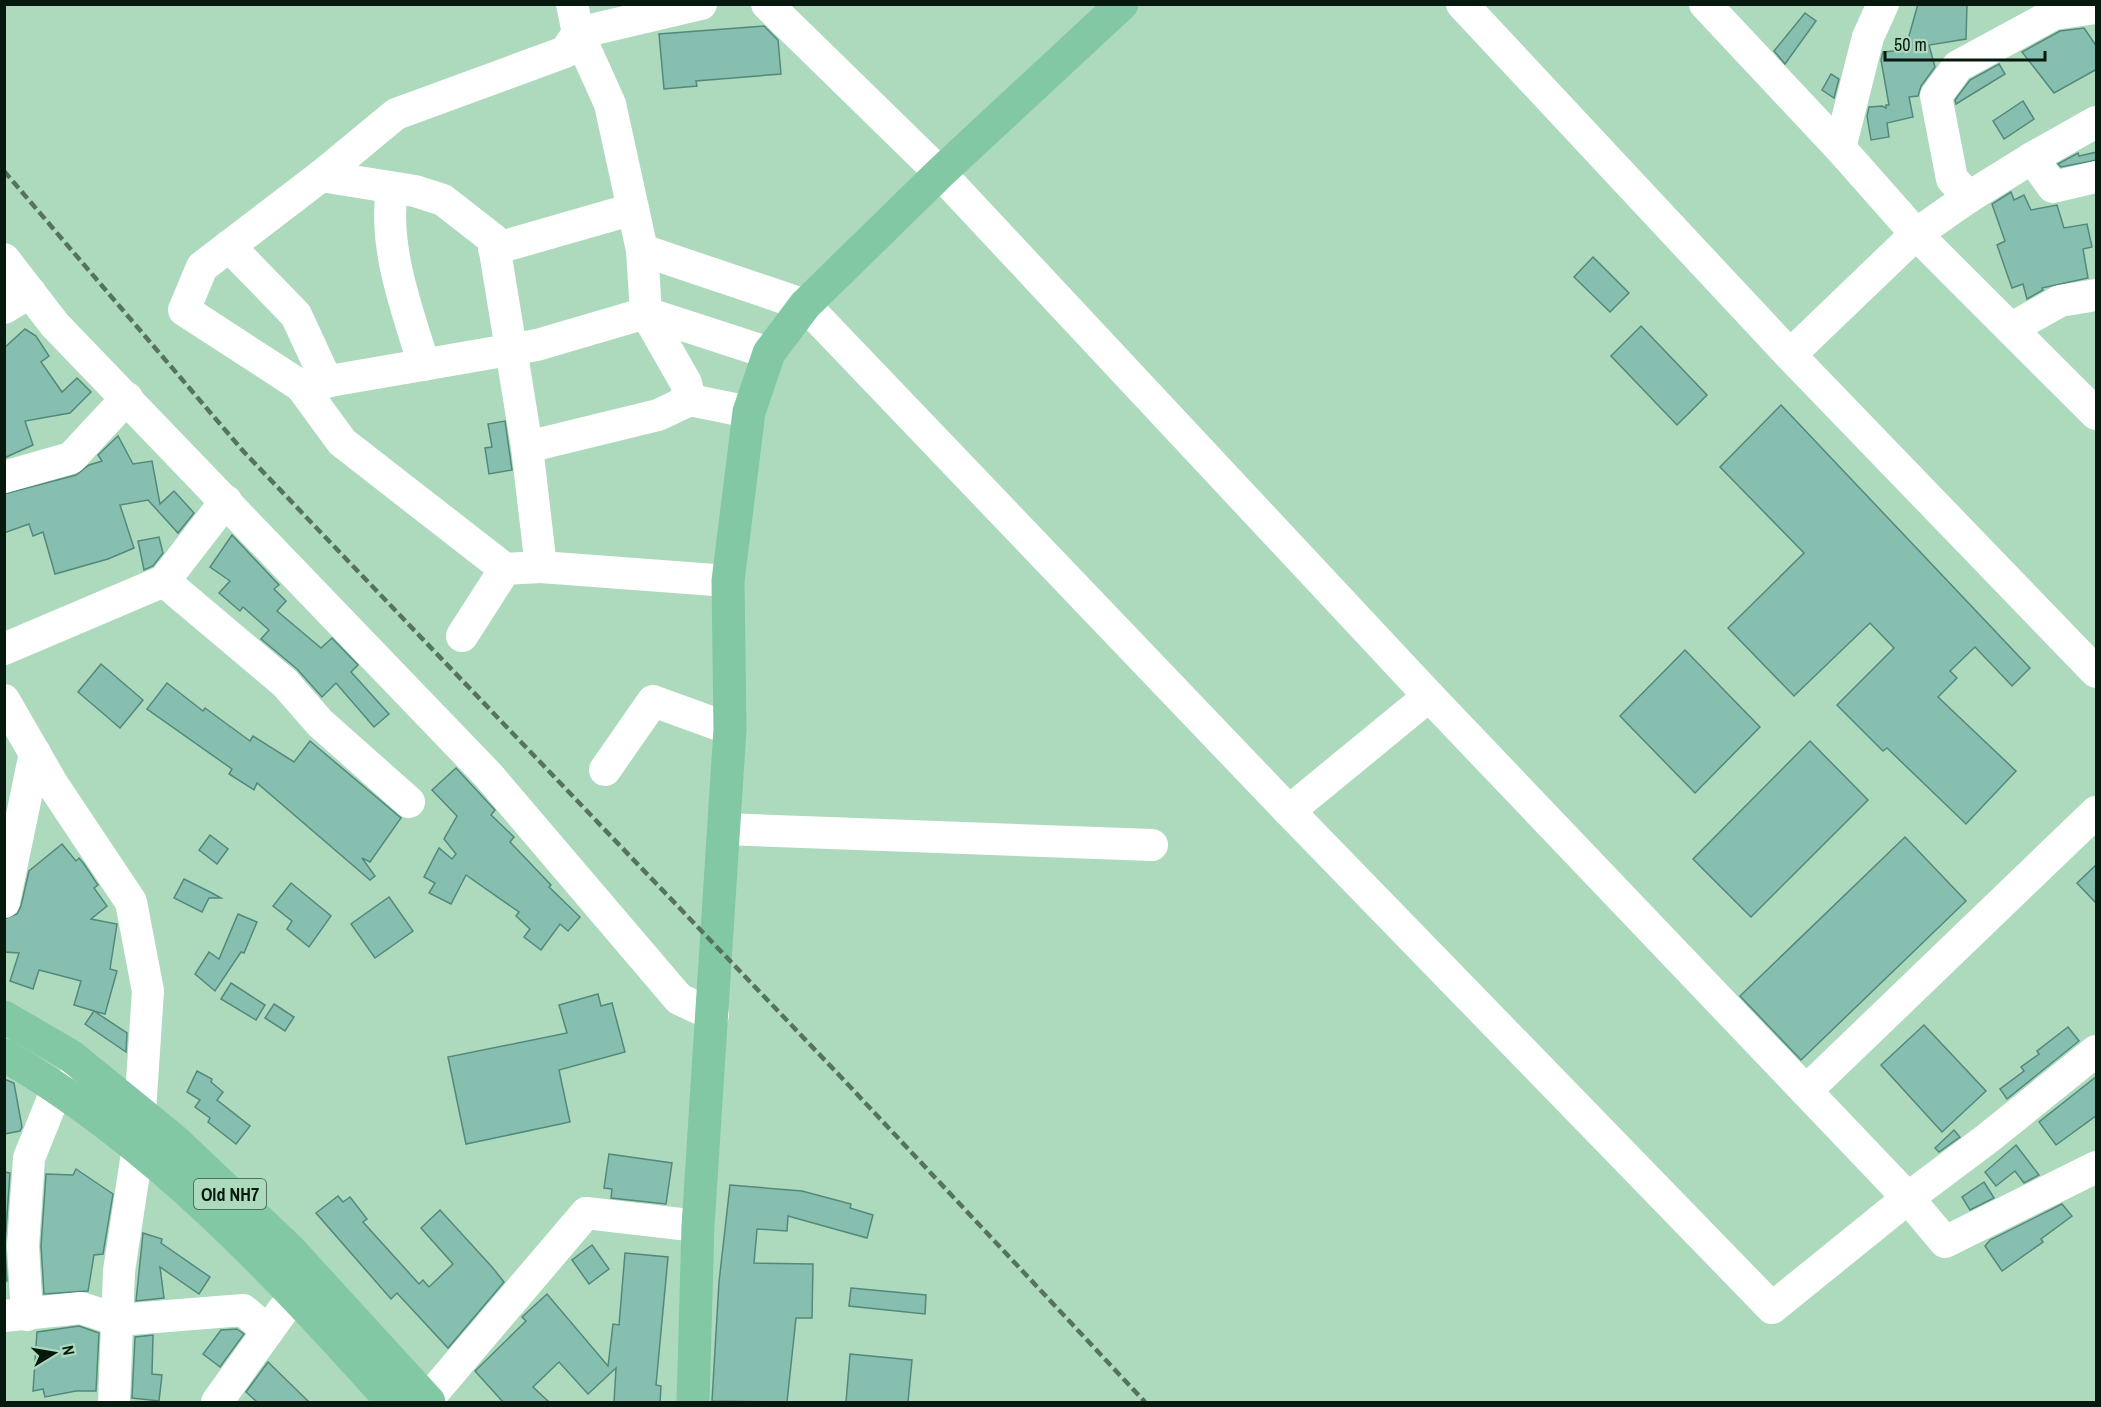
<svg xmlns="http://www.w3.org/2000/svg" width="2101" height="1407" font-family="'Archivo Narrow',sans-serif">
<rect width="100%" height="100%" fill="#addabc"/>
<!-- building -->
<g fill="#86beaf" stroke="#53897b" stroke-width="1.5">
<polygon points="1918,4 1967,4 1966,39 1929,45 1935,67 1921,86 1918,96 1909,97 1913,117 1887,123 1889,137 1871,140 1867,116 1869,107 1882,106 1886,108 1886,105 1889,105 1881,60 1883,52 1905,50"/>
<polygon points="1805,13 1816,21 1785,64 1774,51"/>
<polygon points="764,26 778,40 781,74 696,81 697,86 664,89 659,34"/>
<polygon points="2084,28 2097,47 2097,69 2054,93 2022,52 2060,31"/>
<polygon points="1999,64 2005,74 1956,104 1955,100 1970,80"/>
<polygon points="1831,74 1839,79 1834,98 1822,90"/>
<polygon points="2023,101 2034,119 2004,139 1993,121"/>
<polygon points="2097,152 2097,160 2061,167 2058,164 2078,153 2079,156"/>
<polygon points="2011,192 2014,200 2024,195 2031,210 2057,205 2064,228 2087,224 2092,247 2083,249 2088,278 2042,288 2043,290 2027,299 2023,284 2012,288 1997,245 2005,241 1992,204"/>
<polygon points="1593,257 1629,293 1610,312 1574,277"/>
<polygon points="1641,326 1707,395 1677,425 1611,356"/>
<polygon points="25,329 36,336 49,356 41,362 62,392 77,378 91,392 70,413 25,421 33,445 4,458 4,348"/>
<polygon points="1781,405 2030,668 2012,686 1975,647 1950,671 1957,678 1938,697 2016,771 1966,824 1887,748 1883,751 1837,705 1894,648 1870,623 1794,696 1728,628 1804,553 1720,467"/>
<polygon points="505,421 512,470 489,474 485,448 492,447 488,424"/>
<polygon points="118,436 133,464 152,461 160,504 174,491 194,513 178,533 148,500 120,505 134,548 108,559 55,574 43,532 33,536 29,524 4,533 4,494 76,475 89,465 102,461 98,455"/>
<polygon points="232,535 279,585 274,589 286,601 277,611 321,648 332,638 358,665 351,672 389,714 374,727 336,683 322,697 297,669 261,639 269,630 243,607 240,611 219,593 230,581 210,567"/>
<polygon points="159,537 163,553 153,566 144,570 138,541"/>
<polygon points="1685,650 1760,727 1695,793 1620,716"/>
<polygon points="101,664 143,700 120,728 78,692"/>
<polygon points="167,683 203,711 205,708 250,741 253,736 294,762 310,741 401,818 370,862 362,858 375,876 370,880 257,783 254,790 229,774 232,769 147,709"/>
<polygon points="1810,741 1868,800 1751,917 1693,859"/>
<polygon points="456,768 495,810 491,815 514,837 510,842 551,885 549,887 580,917 568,931 560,924 541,950 524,937 530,929 516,916 519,912 466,875 451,904 429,893 435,883 424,877 439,848 452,859 456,854 444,839 457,816 432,790"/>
<polygon points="210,835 228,849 217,864 199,850"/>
<polygon points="1905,837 1966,901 1801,1060 1740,996"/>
<polygon points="62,844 76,861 79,858 84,864 98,885 94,888 107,906 91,919 117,924 110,969 117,971 105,1014 94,1011 127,1033 126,1052 85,1024 94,1011 74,1005 81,981 39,970 33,989 10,981 19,953 4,952 4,919 17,914 21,906 29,871"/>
<polygon points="2097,864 2097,904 2077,883"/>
<polygon points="184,879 212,893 221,898 209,898 202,912 174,898"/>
<polygon points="291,883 331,916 309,947 287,929 292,921 273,906"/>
<polygon points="389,897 413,931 375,958 351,924"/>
<polygon points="238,914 257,922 244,953 241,952 215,991 195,974 209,952 219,959"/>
<polygon points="231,983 265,1005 256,1020 221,999"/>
<polygon points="598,994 601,1006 612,1003 625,1052 559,1070 570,1122 466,1144 448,1057 567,1033 559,1005"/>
<polygon points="274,1004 294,1017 285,1031 265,1018"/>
<polygon points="1924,1025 1986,1091 1942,1132 1881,1065"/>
<polygon points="2068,1027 2079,1041 2007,1099 2000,1089 2024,1071 2021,1067 2039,1054 2037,1051"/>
<polygon points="197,1071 212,1079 211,1082 223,1092 217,1100 250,1126 236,1144 208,1122 210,1118 195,1107 200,1100 187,1092"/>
<polygon points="2097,1076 2097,1115 2056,1145 2039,1122"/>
<polygon points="4,1079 14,1083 22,1127 20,1131 4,1134"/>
<polygon points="1954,1130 1960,1137 1939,1152 1935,1148"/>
<polygon points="2016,1145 2039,1175 2024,1183 2015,1171 1996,1186 1985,1172"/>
<polygon points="609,1154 672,1163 666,1204 611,1198 612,1189 604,1188"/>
<polygon points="76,1169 113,1194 103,1254 94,1255 88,1291 44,1294 41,1246 46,1174 73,1175"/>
<polygon points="4,1172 10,1173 5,1245 7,1281 4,1281"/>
<polygon points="1984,1182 1994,1198 1970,1210 1962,1197"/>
<polygon points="730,1185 802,1191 851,1204 850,1208 873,1215 867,1238 788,1216 787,1231 757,1229 754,1263 813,1264 812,1318 796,1318 787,1402 712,1401 719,1282"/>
<polygon points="338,1196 343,1202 350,1197 367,1219 363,1222 419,1284 423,1280 429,1287 453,1264 421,1228 440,1210 492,1267 504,1282 448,1348 397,1293 391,1299 316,1213"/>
<polygon points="2062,1204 2072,1216 2041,1239 2043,1242 2002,1271 1985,1246 1990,1240"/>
<polygon points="143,1233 162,1239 161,1243 210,1277 199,1294 160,1267 164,1298 136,1301"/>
<polygon points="592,1245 609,1269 589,1284 572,1260"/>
<polygon points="625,1253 668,1257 656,1385 661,1386 660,1402 614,1402 616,1368 588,1394 559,1362 533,1387 549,1402 503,1402 475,1371 526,1321 522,1317 547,1294 608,1366 613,1324 619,1325"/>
<polygon points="851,1288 926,1295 925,1314 849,1306"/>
<polygon points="79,1326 99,1333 96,1391 76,1391 45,1397 43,1389 33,1391 37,1332"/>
<polygon points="237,1329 244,1334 220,1367 203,1354 221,1330"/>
<polygon points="153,1335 152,1374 162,1375 159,1401 132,1398 135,1337"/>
<polygon points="850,1354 912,1360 908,1402 846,1402"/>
<polygon points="268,1362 309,1402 257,1402 246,1392"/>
</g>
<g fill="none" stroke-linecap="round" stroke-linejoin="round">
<!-- minor -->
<g stroke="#fff" stroke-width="32">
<polyline points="572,4 578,33 610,104 642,250 646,313 686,383 690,400"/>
<polyline points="1462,4 1790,355 2096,672"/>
<polyline points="1705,4 1840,148 1916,234 1969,197 2032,158 2053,187 2096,177"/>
<polyline points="1840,148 1868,37 1883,4"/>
<polyline points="2032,158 2096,122"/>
<polyline points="321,176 415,191 443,200 493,239 527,447"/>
<path d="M392,188C383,248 407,309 424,365"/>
<polyline points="1969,197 1952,179 1936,96 1958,66 2054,14 2096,8"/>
<polyline points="229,246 296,315 327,382"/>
<polyline points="494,249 633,209"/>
<polyline points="642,250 805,305 1289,811 1772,1308 1908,1198 1429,696 940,173 767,4"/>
<polyline points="4,259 55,325 489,776 679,999 713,1015"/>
<polyline points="4,308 30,292"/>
<polyline points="2012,328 2060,301 2096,295"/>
<polyline points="1790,355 1916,234 2096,414"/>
<polyline points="301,386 184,310 202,267 321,176 396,114 565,52 578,33 701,4"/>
<polyline points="4,477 71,458 127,398"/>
<polyline points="541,567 728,581"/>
<polyline points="505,569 342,442 301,386 537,345 646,313 769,353"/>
<polyline points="164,581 285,683 320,723 409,802"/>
<polyline points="462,636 505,569 541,567 527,447 658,415 690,400 749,412"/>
<polyline points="4,649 164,581 226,501"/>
<polyline points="4,700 53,785 131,902 148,991 140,1111"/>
<polyline points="605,770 653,701 730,729"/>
<polyline points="1289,811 1429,696"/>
<polyline points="725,829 1152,845"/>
<polyline points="4,902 35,753"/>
<polyline points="2096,1051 1988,1138 1908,1198 1945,1242 2096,1167"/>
<polyline points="1806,1091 2096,812"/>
<polyline points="27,1315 23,1246 29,1158 58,1086"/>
<polyline points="4,1316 81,1308 118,1320 243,1310 268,1331"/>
<polyline points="427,1400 586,1213 698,1226"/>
<polyline points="114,1402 119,1271 138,1147"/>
<polyline points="217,1402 283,1310 295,1298"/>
</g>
<!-- major -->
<g stroke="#82c8a4" stroke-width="33">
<polyline points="4,1017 71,1056 174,1140 290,1250 429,1402"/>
<path d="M4,1055C155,1143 277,1273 392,1402"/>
<polyline points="693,1402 698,1226 730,729 728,581 749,412 769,353 805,305 940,173 1122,4"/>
</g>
<!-- rail -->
<polyline stroke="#55735f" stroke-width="4.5" stroke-dasharray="9 4.5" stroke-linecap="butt" points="4,171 244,452 841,1077 1145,1402"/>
</g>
<g text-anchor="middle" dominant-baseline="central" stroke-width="4.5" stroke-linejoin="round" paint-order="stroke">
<!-- shield labels -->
<rect fill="#addabc" stroke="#395242" stroke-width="1.5" x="194" y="1179" width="72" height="30" rx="4.5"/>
<g font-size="18" font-weight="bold" fill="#07180e">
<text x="230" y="1194">Old NH7</text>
</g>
</g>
<!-- border -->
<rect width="2101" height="1407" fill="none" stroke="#07180e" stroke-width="12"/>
<!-- north arrow -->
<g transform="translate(54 1353) rotate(79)" stroke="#addabc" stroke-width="4.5" paint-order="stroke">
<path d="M0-4.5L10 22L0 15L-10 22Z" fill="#07180e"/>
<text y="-9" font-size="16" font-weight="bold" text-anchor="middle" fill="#07180e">N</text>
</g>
<!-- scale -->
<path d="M1885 51v9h160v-9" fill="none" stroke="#07180e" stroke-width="3"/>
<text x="1894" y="51" font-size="18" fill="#07180e" stroke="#addabc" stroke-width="4.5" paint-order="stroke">50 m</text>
</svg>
